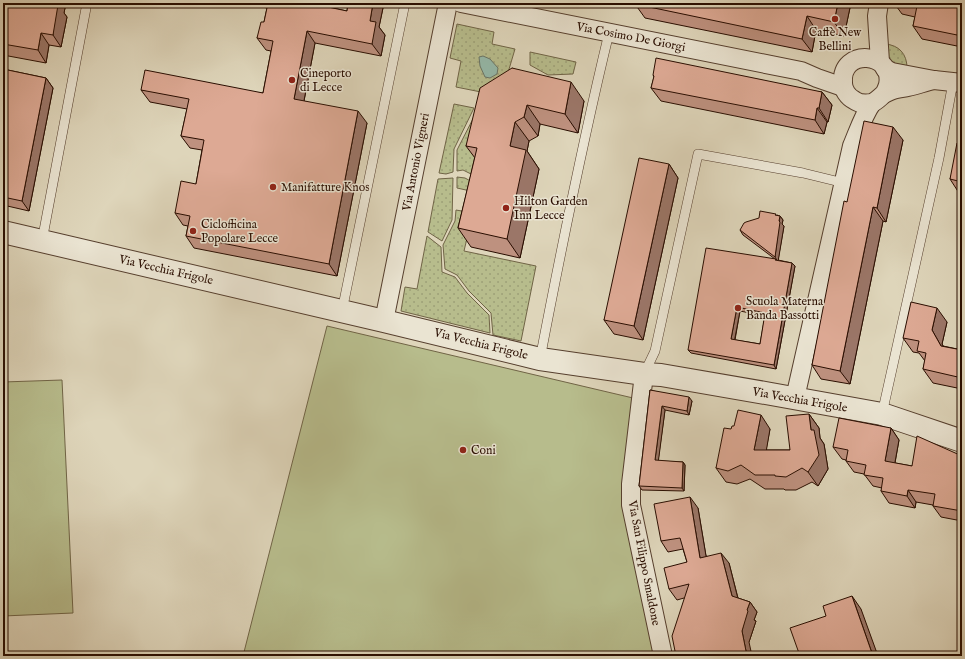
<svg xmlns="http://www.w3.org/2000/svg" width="965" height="659" font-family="'IM FELL English',serif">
<defs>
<pattern id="green-dots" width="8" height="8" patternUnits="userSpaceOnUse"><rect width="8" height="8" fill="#b7bc8c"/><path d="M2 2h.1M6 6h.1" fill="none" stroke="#9da077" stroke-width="1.8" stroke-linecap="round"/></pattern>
</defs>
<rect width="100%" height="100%" fill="#ded5ba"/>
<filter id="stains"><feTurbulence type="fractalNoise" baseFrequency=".005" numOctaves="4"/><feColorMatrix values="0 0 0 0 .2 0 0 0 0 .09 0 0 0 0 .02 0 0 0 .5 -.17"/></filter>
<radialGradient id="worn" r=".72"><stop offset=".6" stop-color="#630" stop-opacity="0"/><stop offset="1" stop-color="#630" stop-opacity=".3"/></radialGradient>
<!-- green -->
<g fill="url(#green-dots)" stroke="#706446">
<polygon points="457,24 494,32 492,44 515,49 507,76 481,92 456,87 461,61 450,58"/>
<path d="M885,44C899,45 907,54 907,68L890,62Z"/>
<polygon points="530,52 576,62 573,74 548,75 530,65"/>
<polygon points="454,104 474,108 454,149 453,172 446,174 439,173"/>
<polygon points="478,109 485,110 471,174 463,170 457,171 457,150"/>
<polygon points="457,177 465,178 476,184 475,192 457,188"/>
<polygon points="453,178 452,220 442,241 428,232 438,179"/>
<polygon points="456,210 473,213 464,251 536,266 521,341 493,335 491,313 469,291 457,275 445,269 443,245 455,221"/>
<polygon points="427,236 441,247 442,272 455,277 467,293 489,315 490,333 401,311 405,287 417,289"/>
</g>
<!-- pitch -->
<g fill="#b7bc8c" stroke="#706446">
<polygon points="327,326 633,398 625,502 656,656 243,656"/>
<polygon points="62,380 73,613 3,616 3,382"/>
</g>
<!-- water -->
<polygon fill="#94b9aa" stroke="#697466" points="483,56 490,59 498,68 497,74 490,78 485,77 480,66 479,57"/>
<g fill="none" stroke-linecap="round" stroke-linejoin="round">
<!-- service casing -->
<g stroke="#563f2e" stroke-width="10">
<g id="service">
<polyline points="42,241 87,3"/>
<polyline points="342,311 405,3"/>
<path d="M540,359C561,250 583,140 609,33"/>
<polyline points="644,374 655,351 698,154 803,173 844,183"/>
<polyline points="882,414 939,158 953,82"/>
</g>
</g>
<!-- minor casing -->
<g stroke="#563f2e" stroke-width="20">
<g id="minor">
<polyline points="461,3 801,71 817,78 843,87"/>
<polyline points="879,3 877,16 880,62"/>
<polyline points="885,69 892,72 934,80 962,83"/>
<path d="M884,94C886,91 887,88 888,85C895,52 840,47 843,83C843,90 848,97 854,100C859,104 866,104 872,103C877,101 880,97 884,94C886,93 890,91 893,90C897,89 903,88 908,87C917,85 925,82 934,80"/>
<polyline points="384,321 448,3"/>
<polyline points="644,374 631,484 631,505 663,656"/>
<path d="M795,398L852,146C858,132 863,116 872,103"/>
</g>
</g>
<!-- tertiary casing -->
<g stroke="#563f2e" stroke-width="24">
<polyline id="tertiary" points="3,232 384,321 540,359 644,374 661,375 771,394 882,414 962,441"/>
</g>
<!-- service -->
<use href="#service" stroke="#eae4d2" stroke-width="9"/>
<!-- minor -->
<use href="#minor" stroke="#eae4d2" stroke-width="18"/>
<!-- tertiary -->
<use href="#tertiary" stroke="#eae4d2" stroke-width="22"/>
</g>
<!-- wall -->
<g fill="#be917f" stroke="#290d00" fill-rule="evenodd">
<polygon points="3,3 66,3 64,13 67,17 61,47 49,45 46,63 3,55"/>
<polygon points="252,3 309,3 347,11 348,3 384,3 379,27 385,35 381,56 315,43 304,101 367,123 337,276 194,248 186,236 188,226 183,225 175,213 196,184 202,150 190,148 181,136 187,109 150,102 141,90 263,93 271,51 266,50 257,38 264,22 267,8 254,5"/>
<polygon points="804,3 851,3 844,36 816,30 812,52 645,18 635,4 803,7"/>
<polygon points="894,3 962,3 962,47 922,39 913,26 915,17 902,14"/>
<polygon points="512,68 584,101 578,133 540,124 538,136 529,141 527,151 539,169 520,258 471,247 458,228 475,158 466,146"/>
<polygon points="3,69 46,78 53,88 29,211 3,205"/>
<polygon points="653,75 822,92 832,105 828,122 827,122 824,134 661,101 651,88 654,77"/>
<polygon points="903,140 886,222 883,221 850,384 821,379 812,365 847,202"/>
<polygon points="962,144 962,193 959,193 950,179"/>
<polygon points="669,164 678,178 643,340 614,334 604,320"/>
<path d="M777,215L780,216L783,220L782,224L784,226L778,260L792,263L795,266L776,369L691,353L688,350L775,259L743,235L740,230ZM740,311L765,316L760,344L735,340Z"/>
<polygon points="947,322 942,344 943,346 962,350 962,389 933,383 923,369 925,361 919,353 913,352 903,338"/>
<polygon points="650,390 692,401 689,415 665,410 658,461 683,462 685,465 684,491 642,490 639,486"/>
<polygon points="809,414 819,428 820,438 824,444 828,469 818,486 812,482 796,490 785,490 784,489 765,489 750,479 737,484 726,482 716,468 731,429 734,426 770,429 766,450 790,450"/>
<polygon points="891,428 899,440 895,463 912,466 962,456 962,521 941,517 933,506 933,505 916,502 915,508 889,503 881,491 882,488 873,486 864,474 854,472 846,461 846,460 842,459 833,447"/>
<polygon points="698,508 706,556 729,563 738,598 750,602 757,612 754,620 756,621 749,642 684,598 677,600 669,589 687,562 683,549 668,552 661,541"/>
</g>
<!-- shaded-wall -->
<g fill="#9b7668" stroke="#290d00">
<polygon points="55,3 66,3 64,13 67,17 61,47 53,35"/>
<polygon points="373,3 384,3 379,27 385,35 381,56 372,44 370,21"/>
<polygon points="838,3 851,3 844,36 834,22"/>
<polygon points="807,16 816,30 812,52 802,39"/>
<polygon points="307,31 315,43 302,111 294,99"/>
<polygon points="41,33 49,45 46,63 38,50"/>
<polygon points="46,78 53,88 29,211 22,201"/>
<polygon points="571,82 584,101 578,133 565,114"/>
<polygon points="822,92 832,105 828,122 819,108"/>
<polygon points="527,105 540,124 538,136 524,117"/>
<polygon points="817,108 827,122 824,134 815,120"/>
<polygon points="358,111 367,123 337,276 329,264"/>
<polygon points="515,122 529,141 527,151 539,169 520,258 507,239 510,146"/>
<polygon points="893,127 903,140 886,222 877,208"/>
<polygon points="669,164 678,178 643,340 634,326"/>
<polygon points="873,207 883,221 850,384 840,371"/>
<polygon points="780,216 783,220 782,224 784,226 778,262 775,257"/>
<polygon points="792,263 795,266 776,369 774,365"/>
<polygon points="737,307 740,311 734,343 731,339"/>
<polygon points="937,308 947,322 942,344 950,359 941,346 932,330"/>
<polygon points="689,397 692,401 689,415 687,411"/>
<polygon points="662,406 665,410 658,464 655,460"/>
<polygon points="809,414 819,428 820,438 824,444 828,469 818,486 808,472 811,430"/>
<polygon points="761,415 770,429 764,464 754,450"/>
<polygon points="891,428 899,440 893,473 885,461"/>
<polygon points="683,462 685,465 684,491 682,488"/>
<polygon points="908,490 916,502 915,508 907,496"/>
<polygon points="690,497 698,508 708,568 700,558"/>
<polygon points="721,553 729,563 740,607 732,596"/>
<polygon points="852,596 861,609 878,656 873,656"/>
<polygon points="750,602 757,612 754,620 756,621 749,642 752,656 747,656 742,631 747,610"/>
</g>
<!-- building -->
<g fill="#dda994" stroke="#290d00" fill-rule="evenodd">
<polygon points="3,3 55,3 55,4 58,5 53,35 41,33 38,50 3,44"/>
<polygon points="268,3 309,3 347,11 348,3 373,3 370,21 376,22 372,44 307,31 294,99 358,111 329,264 186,236 190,216 175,213 181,181 196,184 204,140 181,136 189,99 141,90 145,70 263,93 273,41 257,38 261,22 264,22"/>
<polygon points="636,3 782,3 803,7 804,3 838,3 834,22 807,16 802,39 635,4"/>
<polygon points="903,3 962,3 962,36 913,26 917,6"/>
<polygon points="656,58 822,92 819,108 817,108 815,120 651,88 654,76 653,75"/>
<polygon points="512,68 571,82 565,114 527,105 524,117 515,122 510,146 526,150 507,239 458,228 477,148 466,146 480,88"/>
<polygon points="3,69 46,78 22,201 3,197"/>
<polygon points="864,121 893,127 877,208 873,207 840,371 812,365 844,201 847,202"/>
<polygon points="957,143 962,144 962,182 950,179"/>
<polygon points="639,158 669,164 634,326 604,320"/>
<polygon points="760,211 776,214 775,215 780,216 779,221 780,222 775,257 740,230 744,223 746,222 759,218"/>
<path d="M706,248L776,259L775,260L792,263L774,365L688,350ZM737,307L765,313L760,344L731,339Z"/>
<polygon points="911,302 937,308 932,330 941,346 962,350 962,378 923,369 926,353 917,351 919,341 903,338"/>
<polygon points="650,390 689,397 687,411 662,406 655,460 683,462 682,488 639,486"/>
<polygon points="738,410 761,415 754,450 790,450 786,416 809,414 811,430 814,430 819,455 808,472 802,468 786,477 775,476 775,475 755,475 741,465 728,471 716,468 724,428 731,429 732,426 734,426"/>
<polygon points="839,418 891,428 885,461 912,466 917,436 962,456 962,511 933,506 935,494 908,490 907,496 881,491 883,478 864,475 866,465 846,461 848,450 833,447"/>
<polygon points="690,497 700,558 721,553 732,596 750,602 747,610 748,611 742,631 747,656 676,656 672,636 689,584 669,589 664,568 687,562 680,538 661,541 654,504"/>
<polygon points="852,596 873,656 800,656 790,628 826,616 823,606"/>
</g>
<!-- markers -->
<g fill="#8f2418" stroke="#eae4d2" stroke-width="1.5">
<circle cx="835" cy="19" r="4"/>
<circle cx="292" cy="80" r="4"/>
<circle cx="273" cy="187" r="4"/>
<circle cx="506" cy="208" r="4"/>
<circle cx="193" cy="231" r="4"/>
<circle cx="738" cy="308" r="4"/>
<circle cx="463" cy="450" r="4"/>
</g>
<g text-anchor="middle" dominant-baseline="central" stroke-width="3" stroke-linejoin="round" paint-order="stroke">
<!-- poi labels -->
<g font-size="12" fill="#290d00" stroke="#eae4d2" text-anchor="start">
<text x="835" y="32" text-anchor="middle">Caffè New<tspan x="835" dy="14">Bellini</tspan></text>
<text x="300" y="73">Cineporto<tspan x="300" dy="14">di Lecce</tspan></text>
<text x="281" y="187">Manifatture Knos</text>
<text x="514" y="201">Hilton Garden<tspan x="514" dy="14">Inn Lecce</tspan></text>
<text x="201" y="224">Ciclofficina<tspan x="201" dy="14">Popolare Lecce</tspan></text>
<text x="746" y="301">Scuola Materna<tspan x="746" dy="14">Banda Bassotti</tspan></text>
<text x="471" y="450">Coni</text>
</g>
<!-- street labels -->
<g font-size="12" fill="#290d00" stroke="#eae4d2">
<text transform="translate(631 37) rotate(11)">Via Cosimo De Giorgi</text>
<text transform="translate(416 162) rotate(-79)">Via Antonio Vigneri</text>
<text transform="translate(166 270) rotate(13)">Via Vecchia Frigole</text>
<text transform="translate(481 344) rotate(14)">Via Vecchia Frigole</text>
<text transform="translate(800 400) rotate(10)">Via Vecchia Frigole</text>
<text transform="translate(644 563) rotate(79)">Via San Filippo Smaldone</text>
</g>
</g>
<!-- margin -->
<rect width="965" height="659" fill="none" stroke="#ded5ba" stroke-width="16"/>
<rect x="4" y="4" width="957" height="651" fill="none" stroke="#290d00" stroke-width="2"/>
<rect x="8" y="8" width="949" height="643" fill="none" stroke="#290d00"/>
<rect width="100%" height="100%" filter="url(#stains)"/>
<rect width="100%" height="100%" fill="url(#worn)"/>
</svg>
